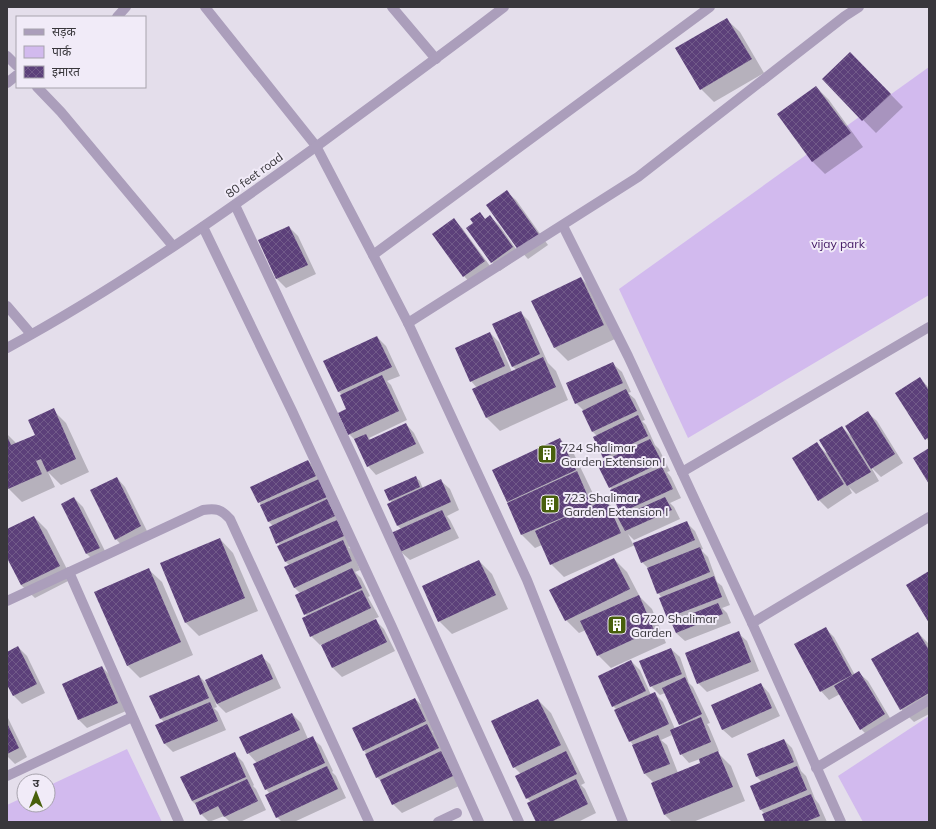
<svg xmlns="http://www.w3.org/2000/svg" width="936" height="829" font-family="Mulish,'Noto Sans Devanagari',sans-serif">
<defs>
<pattern id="building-cross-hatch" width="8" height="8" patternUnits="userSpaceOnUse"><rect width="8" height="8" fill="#5c407a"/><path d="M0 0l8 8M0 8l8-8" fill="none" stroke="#715a89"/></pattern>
</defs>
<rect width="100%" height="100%" fill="#e4deeb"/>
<!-- green -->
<g fill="#d2baee">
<polygon points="929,67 929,295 688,438 619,289"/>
<polygon points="929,716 929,822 863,822 838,776"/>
<polygon points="127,749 162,822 7,822 7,805 24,797 24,805 48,805 48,786"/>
</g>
<!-- shadow -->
<g fill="#0003" fill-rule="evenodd">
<polygon points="726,19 740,32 764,73 714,102 701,89"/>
<polygon points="850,53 903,107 876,133 823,79"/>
<polygon points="816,87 829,100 863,147 825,174 812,161"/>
<polygon points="507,192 516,200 548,245 528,259 520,250"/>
<polygon points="480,214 486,220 490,217 499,225 521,256 500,271 492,262 474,224"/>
<polygon points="454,220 462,228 493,270 472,285 464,276"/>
<polygon points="289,227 298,236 316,274 286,288 277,279 259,241"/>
<polygon points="581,278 594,291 617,338 568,361 555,348 533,301"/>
<polygon points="520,312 529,321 548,363 556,371 568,400 500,431 487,418 477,388 471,381 490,333 499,342 512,372 517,370 513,367 494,325"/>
<polygon points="377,337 386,346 400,376 387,381 391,385 407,420 369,438 371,440 406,424 414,433 424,453 376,475 368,466 357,442 349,434 348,410 342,395 338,391"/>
<polygon points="613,364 622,372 631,392 628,393 635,399 645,420 642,421 646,425 655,445 659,449 670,471 667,472 671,477 681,498 670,503 674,507 680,519 634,540 628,534 633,544 686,522 695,531 703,549 701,550 708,557 717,582 722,586 730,605 722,608 727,613 731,623 685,641 676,633 673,622 668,617 662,598 658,593 648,568 642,562 635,545 564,577 551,564 542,545 535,548 522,535 493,471 560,439 573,452 598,504 606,501 619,514 621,518 625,516 621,512 612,490 610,487 607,461 604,457 597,436 593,432 584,411 576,403"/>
<polygon points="920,378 929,388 929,442 897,393"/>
<polygon points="53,410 66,423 89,472 61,485 48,472 55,487 22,502 9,489 7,485 7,434 17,444 36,435"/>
<polygon points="868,413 877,421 903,463 881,477 871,467 879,481 856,494 849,487 852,493 828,509 819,500 817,444 826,453 842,427 850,435"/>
<polygon points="308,461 317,469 352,545 348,547 352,550 360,570 355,572 361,578 370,596 368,597 379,617 374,619 384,629 395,651 342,677 333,668 322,644 320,645 311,636 307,617 296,596 301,594 294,587 290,566 286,562 279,546 280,546 270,528 273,526 269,522 252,487"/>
<polygon points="415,477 420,481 423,489 441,481 450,489 459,510 447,516 450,520 459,538 410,560 401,552 402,530 398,526 388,505 392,503 390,500"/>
<polygon points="117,478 125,487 149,535 124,548 116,539"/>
<polygon points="74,498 83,507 108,557 96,563 87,554 62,504"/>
<polygon points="34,517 47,530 72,579 35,598 21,585 7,556 7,531"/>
<polygon points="220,539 233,553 258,611 199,636 186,623 161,564"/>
<polygon points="614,559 627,572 640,597 652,609 666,643 611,668 598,655 586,630 579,633 566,620"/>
<polygon points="479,561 492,574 508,609 452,634 439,621"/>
<polygon points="148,569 162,582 193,655 140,678 127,665"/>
<polygon points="825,628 834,637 855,675 859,673 868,681 893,723 870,738 861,729 840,694 829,700 821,691"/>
<polygon points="738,633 747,641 759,671 707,692 698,683"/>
<polygon points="918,633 929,644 929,714 914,722 901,709"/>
<polygon points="18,647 27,656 45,693 22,704 14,696 7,682 7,653"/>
<path d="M671,649L680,657L689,683L693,687L710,723L707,724L709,727L719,751L717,752L731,766L745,801L693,822H672L665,815L652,783H654L645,774L634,746L630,741L617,710L613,706L631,661L640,670L651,695L654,693L663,702L675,729L682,726L680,724L665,693L660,695L651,686ZM672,735L681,754L689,763L700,759L701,763L678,773L667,745L661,740Z"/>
<polygon points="261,656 270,664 281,688 226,713 215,702 217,707 214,708 218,712 226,730 173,752 164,743 164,722 160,718 199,676 209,686"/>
<polygon points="102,667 111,676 126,711 87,728 79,720"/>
<polygon points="761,684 769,693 780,716 732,738 723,730 712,706"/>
<polygon points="415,699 424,707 434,730 432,731 436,734 461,785 402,813 393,804 383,783 377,777 367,754 364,751"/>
<polygon points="538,700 551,713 585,783 581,785 585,789 596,813 578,822 537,822 531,802 527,798 521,774 514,767"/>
<polygon points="292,714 301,723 308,739 312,738 321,746 333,771 332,772 336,776 346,798 294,822 282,822 277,817 270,794 266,789 257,763 248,753"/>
<polygon points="7,716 27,757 15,764 7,756"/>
<polygon points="784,740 792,748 801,771 806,776 815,799 819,804 827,822 766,822 765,814 760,809 762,782 757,777 748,755"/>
<polygon points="234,753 243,762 254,785 253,786 256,789 266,810 240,822 230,822 224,816 209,822 201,814 197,806 192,801 181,777"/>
</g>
<!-- building -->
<g fill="url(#building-cross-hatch)">
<polygon points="727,18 752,59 700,90 675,48"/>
<polygon points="850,52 891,94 862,121 822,79"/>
<polygon points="816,86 851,133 812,162 777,114"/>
<polygon points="507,190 540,236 519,251 486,205"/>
<polygon points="480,212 485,219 490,215 513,247 491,263 466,228 473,223 470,219"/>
<polygon points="454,218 485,261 463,277 432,234"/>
<polygon points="289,226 308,265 276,279 258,240"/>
<polygon points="581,277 604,325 554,348 531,301"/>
<polygon points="521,311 540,354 512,367 492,324"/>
<polygon points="490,332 505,366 470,382 455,348"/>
<polygon points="377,336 392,367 338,392 323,361"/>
<polygon points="543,357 556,387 486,418 472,389"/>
<polygon points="613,362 623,383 575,404 566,383"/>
<polygon points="382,375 399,411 348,435 338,413 346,409 340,395"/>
<polygon points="920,377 929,391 929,437 925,440 895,393"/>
<polygon points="626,389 637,411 592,432 582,411"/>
<polygon points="54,408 76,459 47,472 41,459 36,461 42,474 8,489 7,436 11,445 35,435 28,420"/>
<polygon points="868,411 895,454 871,469 845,426"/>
<polygon points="638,415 648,436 603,458 593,437"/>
<polygon points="406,423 416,444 367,467 354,439 366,434 369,440"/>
<polygon points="842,426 871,472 847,486 819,440"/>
<polygon points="560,438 576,470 507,502 492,470"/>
<polygon points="650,439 662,462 609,488 597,464"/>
<polygon points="817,442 844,484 818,501 792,458"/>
<polygon points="929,448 929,484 913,458"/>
<polygon points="308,460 316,476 258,503 250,487"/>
<polygon points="662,467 673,489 620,513 610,490"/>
<polygon points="577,471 592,506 606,499 621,533 550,565 535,531 583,509 521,535 507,503"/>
<polygon points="416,476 420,487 389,501 384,490"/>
<polygon points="117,477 141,526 115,540 90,490"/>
<polygon points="319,479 327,497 268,522 260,505"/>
<polygon points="441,479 451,502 397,526 387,504"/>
<polygon points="74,497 100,548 86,554 61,504"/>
<polygon points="665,497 672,510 625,531 618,518"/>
<polygon points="327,499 335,516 276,544 269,527"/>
<polygon points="442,510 451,529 400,552 391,533"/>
<polygon points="34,516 60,566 21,585 7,558 7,529"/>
<polygon points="337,520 344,536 285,562 277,546"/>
<polygon points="687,521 695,540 641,563 633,543"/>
<polygon points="220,538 245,598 185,623 160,563"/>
<polygon points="343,540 352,561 294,588 284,567"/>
<polygon points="700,547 710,572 657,594 647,568"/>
<polygon points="614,558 630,589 565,621 549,590"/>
<polygon points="479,560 496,595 438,622 422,586"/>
<polygon points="149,568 181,642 127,666 94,592"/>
<polygon points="352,568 362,588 304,615 295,595"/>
<polygon points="929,571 929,623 906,585"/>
<polygon points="714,576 722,597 667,618 659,598"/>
<polygon points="362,590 371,608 310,637 302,618"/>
<polygon points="639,595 654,630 597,656 580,621"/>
<polygon points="718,603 723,614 676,633 671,622"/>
<polygon points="376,619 387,642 332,668 321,645"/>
<polygon points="826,627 852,675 820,692 794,644"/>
<polygon points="739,631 751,662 697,684 685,653"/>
<polygon points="918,632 929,650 929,693 900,710 871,659"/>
<polygon points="18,646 37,684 13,696 7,685 7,652"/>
<polygon points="671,648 682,674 650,687 639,661"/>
<polygon points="262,654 273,679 217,704 205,680"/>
<polygon points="631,660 646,691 612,707 598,676"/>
<polygon points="102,666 118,703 78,720 62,684"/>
<polygon points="859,671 885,714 860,730 834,686"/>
<polygon points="199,675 209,698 160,719 149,696"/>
<polygon points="685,677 702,714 679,725 662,688"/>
<polygon points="761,683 772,708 722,730 711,705"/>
<polygon points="655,692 669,724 629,742 614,710"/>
<polygon points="415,698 426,721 363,751 352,728"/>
<polygon points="538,699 561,745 513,768 491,721"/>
<polygon points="210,702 218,721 164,744 155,725"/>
<polygon points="292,713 300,730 247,754 239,737"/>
<polygon points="701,717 711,742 680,755 670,730"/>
<polygon points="7,723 19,748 7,754"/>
<polygon points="427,724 439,748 376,778 365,754"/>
<polygon points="658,735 670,764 644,774 632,745"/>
<polygon points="313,736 325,763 265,790 253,764"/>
<polygon points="784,739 794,762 756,777 747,754"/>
<polygon points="441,751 453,776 392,805 380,780"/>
<polygon points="566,751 577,774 526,799 515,776"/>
<polygon points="718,751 733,787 664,815 651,783 700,763 699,759"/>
<polygon points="235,752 246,777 192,801 180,777"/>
<polygon points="327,766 338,789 276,818 265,795"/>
<polygon points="797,766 807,790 760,810 750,786"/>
<polygon points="247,779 258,801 224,817 218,806 200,815 195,803"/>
<polygon points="576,779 588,804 551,822 536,822 527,803"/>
<polygon points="811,794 820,816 805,822 765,822 762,814"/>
</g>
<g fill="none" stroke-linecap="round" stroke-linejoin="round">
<!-- minor -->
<g stroke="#ab9ebb" stroke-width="10">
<polyline points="205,7 316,146 373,255 408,323 527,580 623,822"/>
<polyline points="392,7 436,59"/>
<polyline points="117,17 126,7"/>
<polyline points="7,56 17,66"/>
<polyline points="7,83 17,75"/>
<polyline points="37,87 61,112 173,246"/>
<polyline points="235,205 354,459 519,822"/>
<polyline points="563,226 628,356 752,623 841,822"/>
<polyline points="203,227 292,411 392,627 479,822"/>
<polyline points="373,255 710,7"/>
<polyline points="7,306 31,334"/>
<polyline points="408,323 638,177 845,16 859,7"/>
<path d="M7,348C116,289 217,218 317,146C379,100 442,55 504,7"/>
<polyline points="682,472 929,327"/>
<polyline points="69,572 179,822"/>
<path d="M7,601L203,510C216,508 221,509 230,519L369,822"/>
<polyline points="752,623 929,517"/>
<polyline points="816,768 929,700"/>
<polyline points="7,776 132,717"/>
<polyline points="438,822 457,813"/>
</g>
</g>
<!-- icons -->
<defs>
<g id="building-square" transform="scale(1)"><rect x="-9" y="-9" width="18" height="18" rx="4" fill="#48600c" stroke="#f1ebf8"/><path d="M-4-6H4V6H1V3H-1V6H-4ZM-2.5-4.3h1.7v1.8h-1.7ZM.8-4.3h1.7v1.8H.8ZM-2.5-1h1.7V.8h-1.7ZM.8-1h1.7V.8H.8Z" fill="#fff"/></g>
</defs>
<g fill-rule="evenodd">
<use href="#building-square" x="547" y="454"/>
<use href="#building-square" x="550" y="504"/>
<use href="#building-square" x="617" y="625"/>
</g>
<g text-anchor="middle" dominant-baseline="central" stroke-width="4" stroke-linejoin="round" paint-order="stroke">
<!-- street labels -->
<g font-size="12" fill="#39373c" stroke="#f1ebf8">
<text transform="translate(254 175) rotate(-36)">80 feet road</text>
</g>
<!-- park labels -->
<g font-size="12" fill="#401662" stroke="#f1ebf8">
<text x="838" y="243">vijay park</text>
</g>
<!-- poi labels -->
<g font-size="12" fill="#39373c" stroke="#f1ebf8" text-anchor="start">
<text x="561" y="447">724 Shalimar<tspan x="561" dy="14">Garden Extension I</tspan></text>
<text x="564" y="497">723 Shalimar<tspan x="564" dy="14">Garden Extension I</tspan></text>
<text x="631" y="618">G 720 Shalimar<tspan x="631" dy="14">Garden</tspan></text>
</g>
</g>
<!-- border -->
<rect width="936" height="829" fill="none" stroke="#39373c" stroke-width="16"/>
<!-- legend -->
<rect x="16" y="16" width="130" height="72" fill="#f1ebf8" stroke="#a7a3ad"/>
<rect x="24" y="29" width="20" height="6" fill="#ab9ebb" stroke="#a7a3ad"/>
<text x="52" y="36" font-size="12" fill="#39373c">सड़क</text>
<rect x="24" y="46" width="20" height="12" fill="#d2baee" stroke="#a7a3ad"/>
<text x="52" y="56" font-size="12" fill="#39373c">पार्क</text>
<rect x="24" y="66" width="20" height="12" fill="url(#building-cross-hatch)" stroke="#a7a3ad"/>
<text x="52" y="76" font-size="12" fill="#39373c">इमारत</text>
<!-- north arrow -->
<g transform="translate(36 793)"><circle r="19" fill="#f1ebf8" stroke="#a7a3ad"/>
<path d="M0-3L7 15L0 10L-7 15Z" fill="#48600c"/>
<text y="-6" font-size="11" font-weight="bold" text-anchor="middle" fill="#39373c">उ</text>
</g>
</svg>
